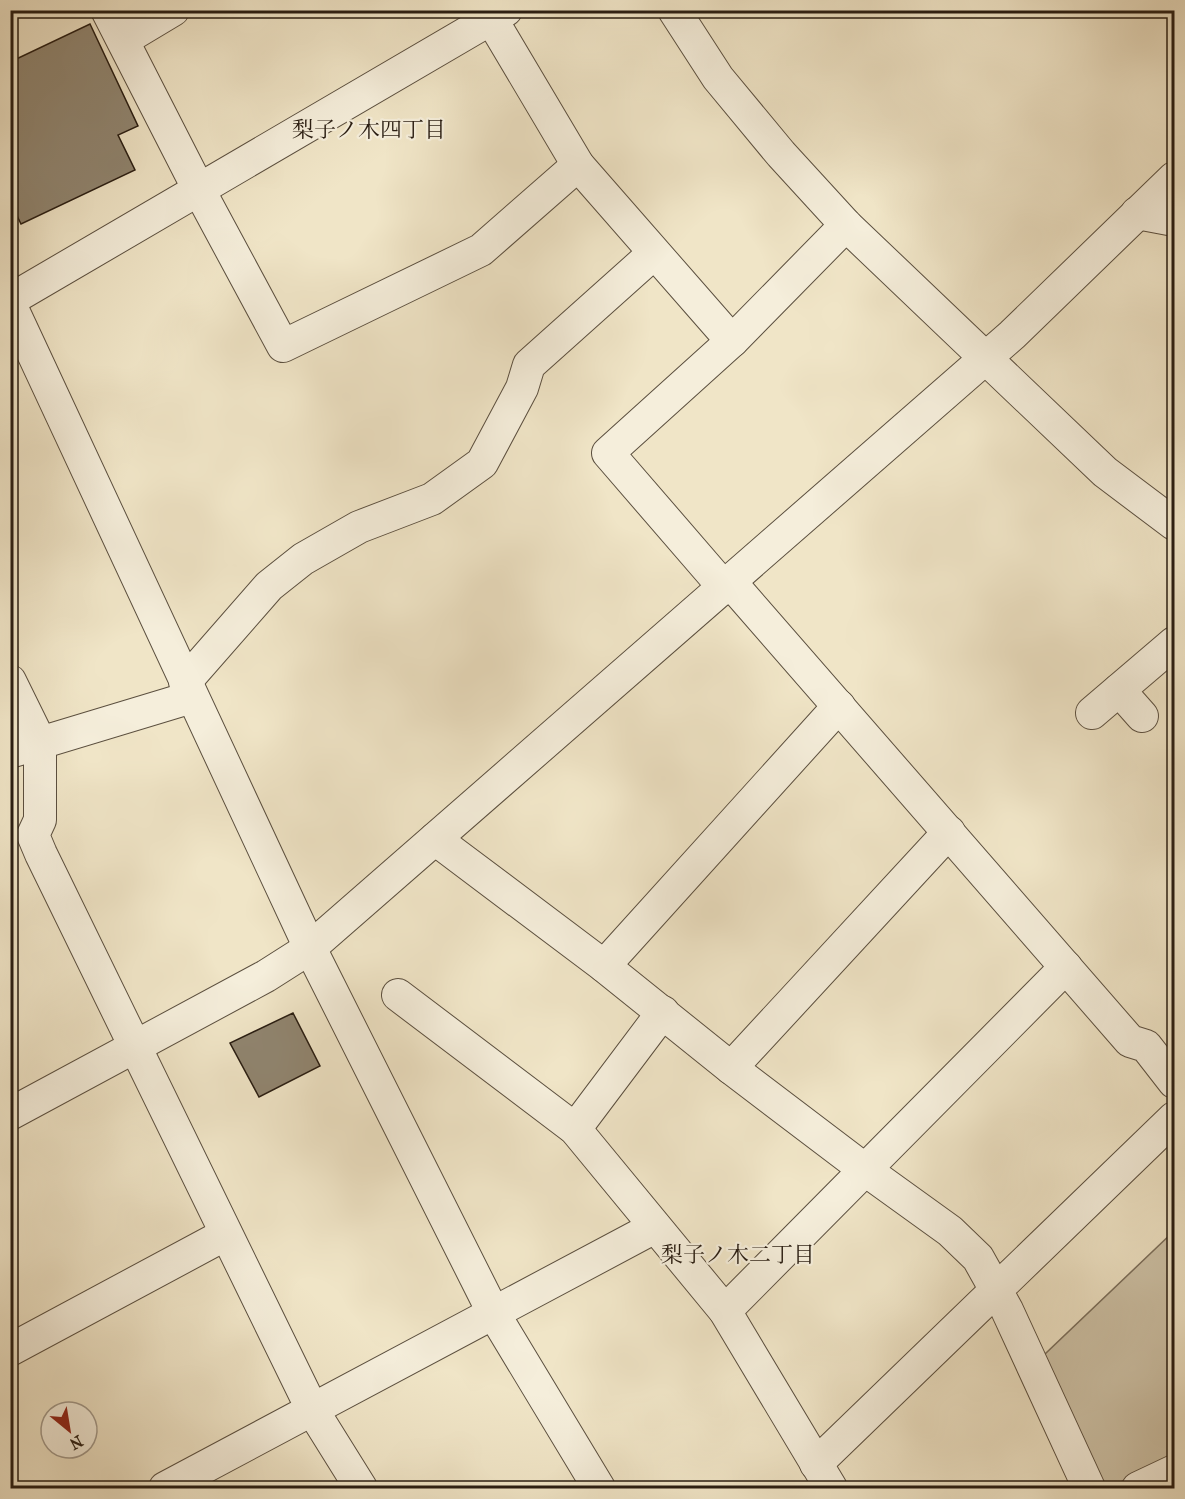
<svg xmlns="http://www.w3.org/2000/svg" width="1185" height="1499" font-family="'IM FELL French Canon','Noto Serif JP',serif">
<rect width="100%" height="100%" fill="#f0e5c7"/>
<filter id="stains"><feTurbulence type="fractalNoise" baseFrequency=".00333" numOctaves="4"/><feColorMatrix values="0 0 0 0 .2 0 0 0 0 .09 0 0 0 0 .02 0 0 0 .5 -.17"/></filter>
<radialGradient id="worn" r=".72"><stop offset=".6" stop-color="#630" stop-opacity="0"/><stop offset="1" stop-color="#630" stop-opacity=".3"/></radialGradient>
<!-- green -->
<polygon fill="#cec3a8" stroke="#7c705d" stroke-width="1.5" points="1174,1231 1174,1455 1115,1485 1103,1483 1044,1355"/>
<!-- building -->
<g fill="#908570" stroke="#291d12" stroke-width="1.5">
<polygon points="90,24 138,126 118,135 135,170 21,224 10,201 10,62"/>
<polygon points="293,1013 320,1066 259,1097 230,1043"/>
</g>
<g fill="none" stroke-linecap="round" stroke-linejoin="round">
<!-- minor casing -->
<g stroke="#5b4f3f" stroke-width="34">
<g id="minor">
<polyline points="107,10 199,190 283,346 481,250 578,165"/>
<polyline points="486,10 578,165 732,341"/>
<polyline points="674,10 718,78 781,154 846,225 1105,472 1174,524"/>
<polyline points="123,40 173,10"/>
<polyline points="1137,213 1174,220"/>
<polyline points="846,225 732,341 608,453 722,585 738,591 1130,1041 1146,1046 1174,1082"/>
<polyline points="10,300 506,10"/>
<polyline points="10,304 310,948 494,1314 599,1488"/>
<polyline points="10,681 40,742 40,820 33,835 41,854 313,1411 361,1488"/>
<polyline points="185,682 269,586 303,559 359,527 432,499 482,463 522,388 529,365 653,254"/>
<polyline points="1119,690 1142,716"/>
<polyline points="1092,713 1174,643"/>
<polyline points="10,752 192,697"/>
<polyline points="435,839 604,966 731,1068 864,1169 950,1231 978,1258 1007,1310 1089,1488"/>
<polyline points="604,966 839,706"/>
<polyline points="398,995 575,1129 725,1311 831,1488"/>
<polyline points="731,1068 949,832"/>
<polyline points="10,1114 266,976 310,948 1012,335 1174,178"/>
<polyline points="575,1129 663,1012"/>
<polyline points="725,1311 1066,967"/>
<polyline points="10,1350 226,1234"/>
<polyline points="816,1464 1174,1118"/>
<polyline points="165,1488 655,1227"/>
<polyline points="1138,1488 1174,1471"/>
</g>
</g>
<!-- minor -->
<use href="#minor" stroke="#f5eedb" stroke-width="32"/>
</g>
<g text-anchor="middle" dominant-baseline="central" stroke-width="4.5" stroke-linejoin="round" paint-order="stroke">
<!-- neighbourhood labels -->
<g font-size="22" fill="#291d12" stroke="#f5eedb">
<text x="369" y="130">梨子ノ木四丁目</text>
<text x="738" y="1255">梨子ノ木二丁目</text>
</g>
</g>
<!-- margin -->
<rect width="1185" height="1499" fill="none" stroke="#f0e5c7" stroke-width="36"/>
<rect x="12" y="12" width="1161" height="1475" fill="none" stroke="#291d12" stroke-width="3"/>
<rect x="18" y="18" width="1149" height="1463" fill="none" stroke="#291d12" stroke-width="1.5"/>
<!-- north arrow -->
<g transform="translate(69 1430) rotate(150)"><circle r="28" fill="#f5eedb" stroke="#a39a8b" stroke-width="1.5"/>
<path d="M0-4.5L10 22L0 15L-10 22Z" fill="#8f2418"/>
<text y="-9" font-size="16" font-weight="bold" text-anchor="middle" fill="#291d12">N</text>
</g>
<rect width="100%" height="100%" filter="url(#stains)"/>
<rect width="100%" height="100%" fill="url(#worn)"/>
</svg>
